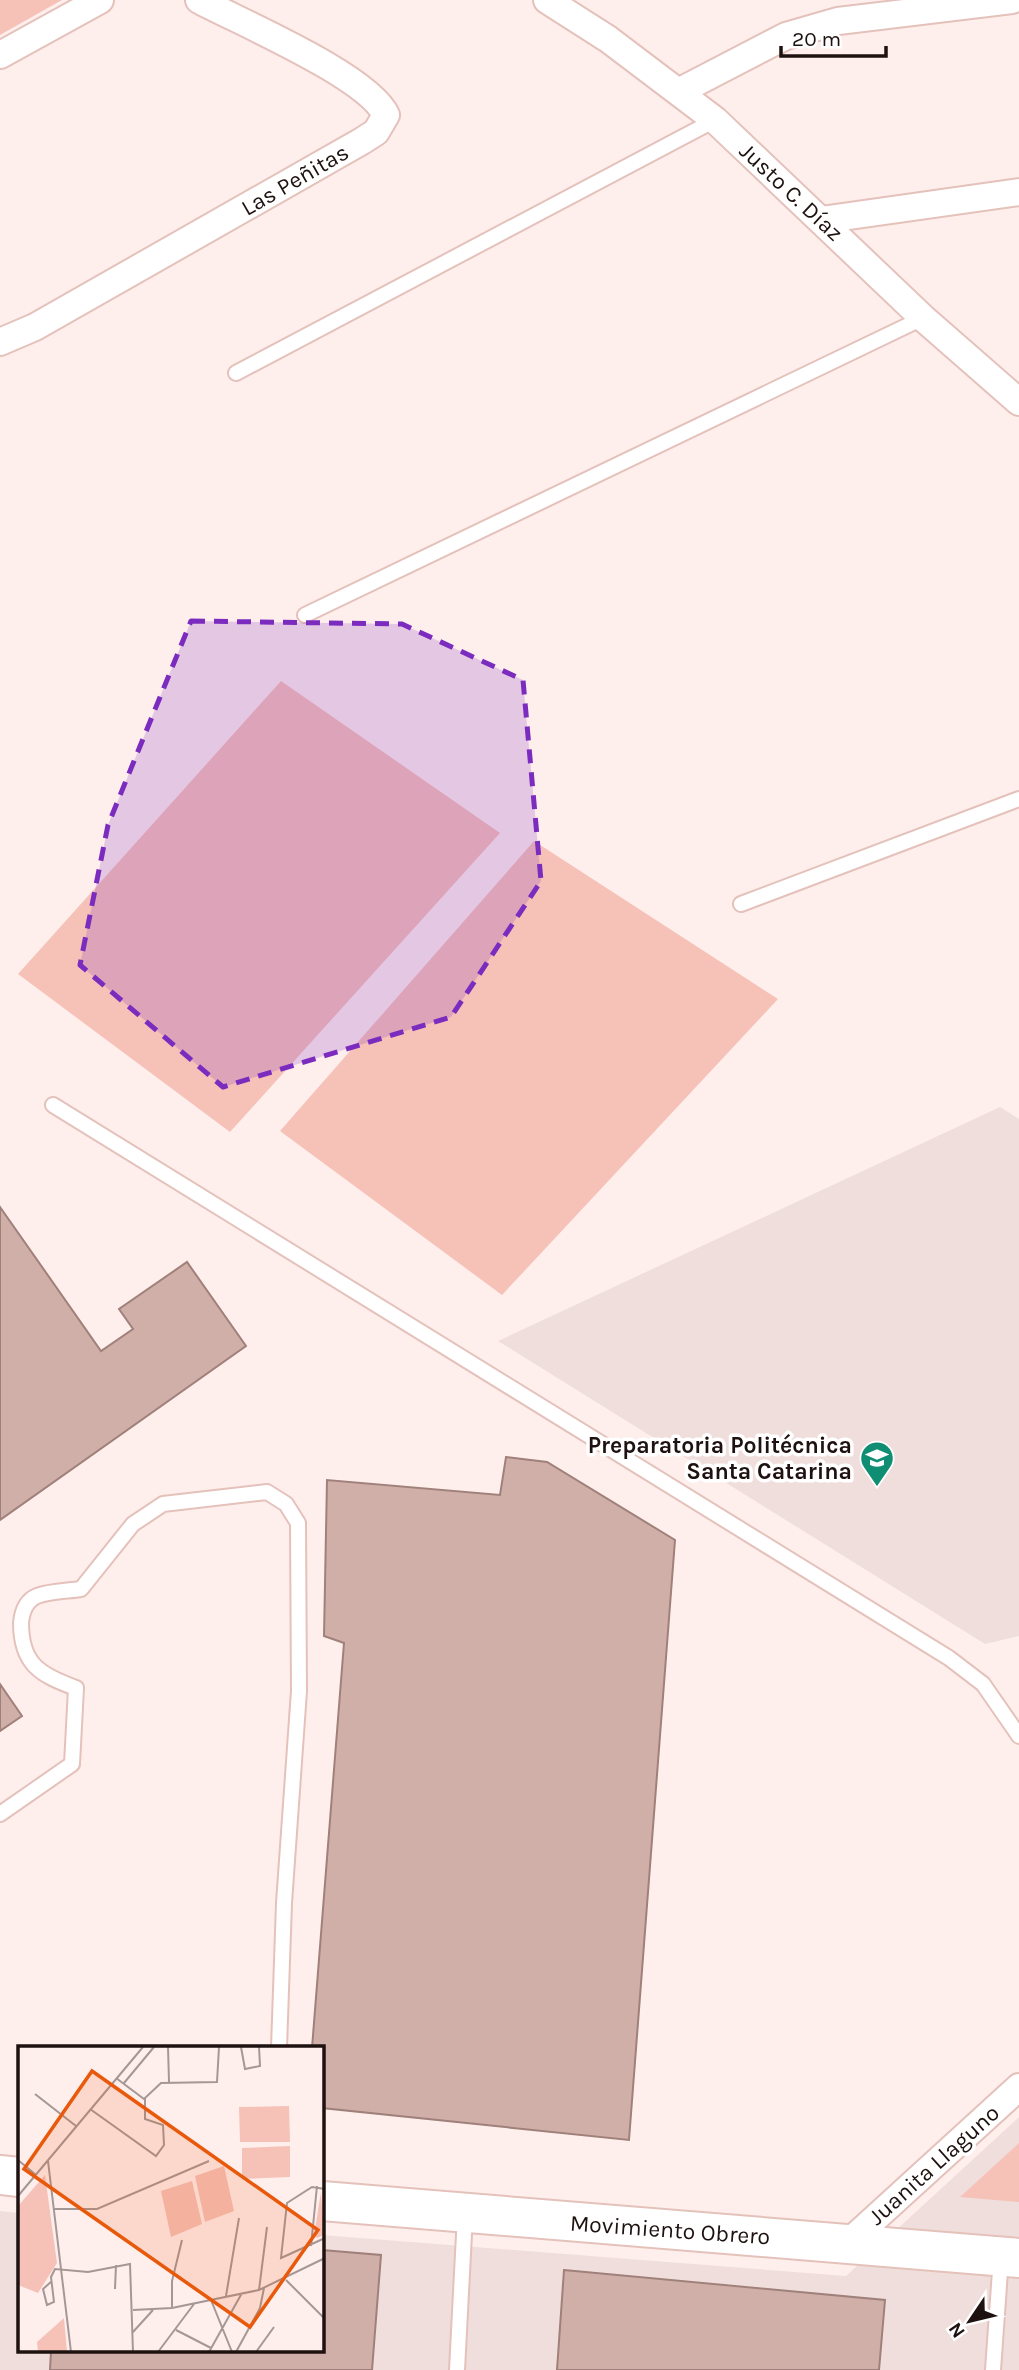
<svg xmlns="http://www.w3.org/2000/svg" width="1019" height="2370" font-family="Karla,sans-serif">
<rect width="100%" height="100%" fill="#feefed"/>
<!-- built -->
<g fill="#f0dedc">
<polygon points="1000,1107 1019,1119 1019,1636 985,1644 498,1341"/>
<polygon points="1019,2117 1019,2370 0,2370 0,2211 19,2213 19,2351 322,2351 322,2235 846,2276"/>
</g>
<!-- green -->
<g fill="#f6c2b8">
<polygon points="0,0 62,0 0,35"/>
<polygon points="281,681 500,833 230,1132 18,974"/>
<polygon points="534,841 778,999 502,1295 280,1131"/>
<polygon points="1019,2143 1019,2202 960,2197"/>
</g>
<!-- building -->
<g fill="#d0afa8" stroke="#a0807a" stroke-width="2">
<polygon points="0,1207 101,1351 133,1329 119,1309 187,1262 246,1346 0,1520"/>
<polygon points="506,1457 547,1462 675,1540 629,2140 322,2108 322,2048 312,2048 344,1643 324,1636 327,1480 500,1495"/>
<polygon points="0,1684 22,1716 0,1731"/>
<polygon points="322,2250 381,2255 372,2370 50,2370 51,2351 322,2351"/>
<polygon points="564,2270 885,2300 879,2370 557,2370"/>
</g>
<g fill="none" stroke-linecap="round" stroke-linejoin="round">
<!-- lane casing -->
<g stroke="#e4c2bb" stroke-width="18">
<g id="lane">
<polyline points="236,373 715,120"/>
<polyline points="305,615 923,318"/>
<polyline points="741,904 1019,799"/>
<polyline points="53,1105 949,1658 983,1684 1019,1736"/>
<path d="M0,1814L72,1764L76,1688C40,1675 21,1664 21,1623C22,1612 25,1601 37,1596C49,1591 68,1591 81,1589L133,1524L163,1504L267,1492L286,1504L298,1523L299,1691L284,1903L279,2048"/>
<polyline points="457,2370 465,2215"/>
<polyline points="993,2370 1001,2257"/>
</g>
</g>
<!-- street casing -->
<g stroke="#e4c2bb" stroke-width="30">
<g id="street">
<polyline points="547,0 608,39 715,120 923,318 1019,402"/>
<polyline points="0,55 100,0"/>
<polyline points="680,91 786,36 838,21 1012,0"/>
<polyline points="821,220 1019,192"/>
<path d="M0,342L35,327L362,141L376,132L386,115C368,76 240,22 199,0"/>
<polyline points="848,2243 1019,2087"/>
</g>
</g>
<!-- secondary casing -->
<g stroke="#e4c2bb" stroke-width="42">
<g id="secondary">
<polyline points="0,2175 19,2177"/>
<polyline points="322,2201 1019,2258"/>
</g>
</g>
<!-- lane -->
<use href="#lane" stroke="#fff" stroke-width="14"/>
<!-- street -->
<use href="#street" stroke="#fff" stroke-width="26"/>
<!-- secondary -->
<use href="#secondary" stroke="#fff" stroke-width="38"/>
</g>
<!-- marked area -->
<path fill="#7b2cbf" fill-opacity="0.2" stroke="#7b2cbf" stroke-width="5" stroke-dasharray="14 9" stroke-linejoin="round" d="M191,621L402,624L523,680L541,881L451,1017L223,1087L80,965L108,825Z"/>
<!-- icons -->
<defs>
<g id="university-pin" transform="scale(1.75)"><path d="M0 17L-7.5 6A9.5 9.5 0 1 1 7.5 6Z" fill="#108e73" stroke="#fff"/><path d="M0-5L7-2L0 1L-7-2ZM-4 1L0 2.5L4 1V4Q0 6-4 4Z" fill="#fff"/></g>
</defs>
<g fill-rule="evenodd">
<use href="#university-pin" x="877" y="1458"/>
</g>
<g text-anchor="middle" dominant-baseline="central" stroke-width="7" stroke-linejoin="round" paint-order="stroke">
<!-- street labels -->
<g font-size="23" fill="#1e1210" stroke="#fff">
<text transform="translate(295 180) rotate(-30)">Las Peñitas</text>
<text transform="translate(791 192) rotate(43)">Justo C. Díaz</text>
<text transform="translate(934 2165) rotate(-42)">Juanita Llaguno</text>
<text transform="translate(670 2230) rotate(4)">Movimiento Obrero</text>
</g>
<!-- poi labels -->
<g font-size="23" font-weight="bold" fill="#1e1210" stroke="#fff" text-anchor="end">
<text x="852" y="1445">Preparatoria Politécnica<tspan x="852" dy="26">Santa Catarina</tspan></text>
</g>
</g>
<!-- overview -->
<g transform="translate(18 2046)">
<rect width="306" height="306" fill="#feefed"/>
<path d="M271,60L272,96H222L221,61ZM272,100V131L224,133V102ZM206,120L216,165L187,176L177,130ZM27,129L39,217L20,247L0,239V160ZM174,135L184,178L153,191L143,145ZM303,146L306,189L299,192L296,189ZM46,272L49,306H20L19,296Z" fill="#f6c2b8"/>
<path fill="none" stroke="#a49795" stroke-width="2" d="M150,1L151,36M223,1L227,23L242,20L241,1M98,32L126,53L143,37L199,36L201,1M106,37L136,1M17,48L58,80M72,63L138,110L146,99L145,79L127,73V52M0,114L18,129M30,115L53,306M307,143L294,141L269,157L263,212L307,192M0,150L125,1M36,163H79L191,115M293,200L299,140M268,234L307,273M34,235L25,243L29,259L36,256L33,231L37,223L70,226L112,218L115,306M97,243L98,219M241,244L249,181M208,250L221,172M193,254L214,306M154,262V235L164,194M115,264L154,262L241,244L307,212M158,284L193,302M115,286L135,264M140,306L176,258M191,306L224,247M218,306L242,262L246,242M238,306L256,281"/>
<path fill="#e8590c" fill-opacity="0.15" stroke="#e8590c" stroke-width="3.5" d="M74,25L300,184L232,281L6,123Z"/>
<rect width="306" height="306" fill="none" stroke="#1e1210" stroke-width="3.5"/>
</g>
<!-- north arrow -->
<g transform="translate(970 2321) rotate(235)" stroke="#ffffff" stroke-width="5" paint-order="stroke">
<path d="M0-5L12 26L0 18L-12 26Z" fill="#1e1210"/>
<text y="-10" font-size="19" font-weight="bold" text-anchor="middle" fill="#1e1210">N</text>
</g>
<!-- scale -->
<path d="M781 46v10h105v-10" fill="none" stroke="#1e1210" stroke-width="3.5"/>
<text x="792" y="46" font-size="21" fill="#1e1210" stroke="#ffffff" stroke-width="5" paint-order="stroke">20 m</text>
</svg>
